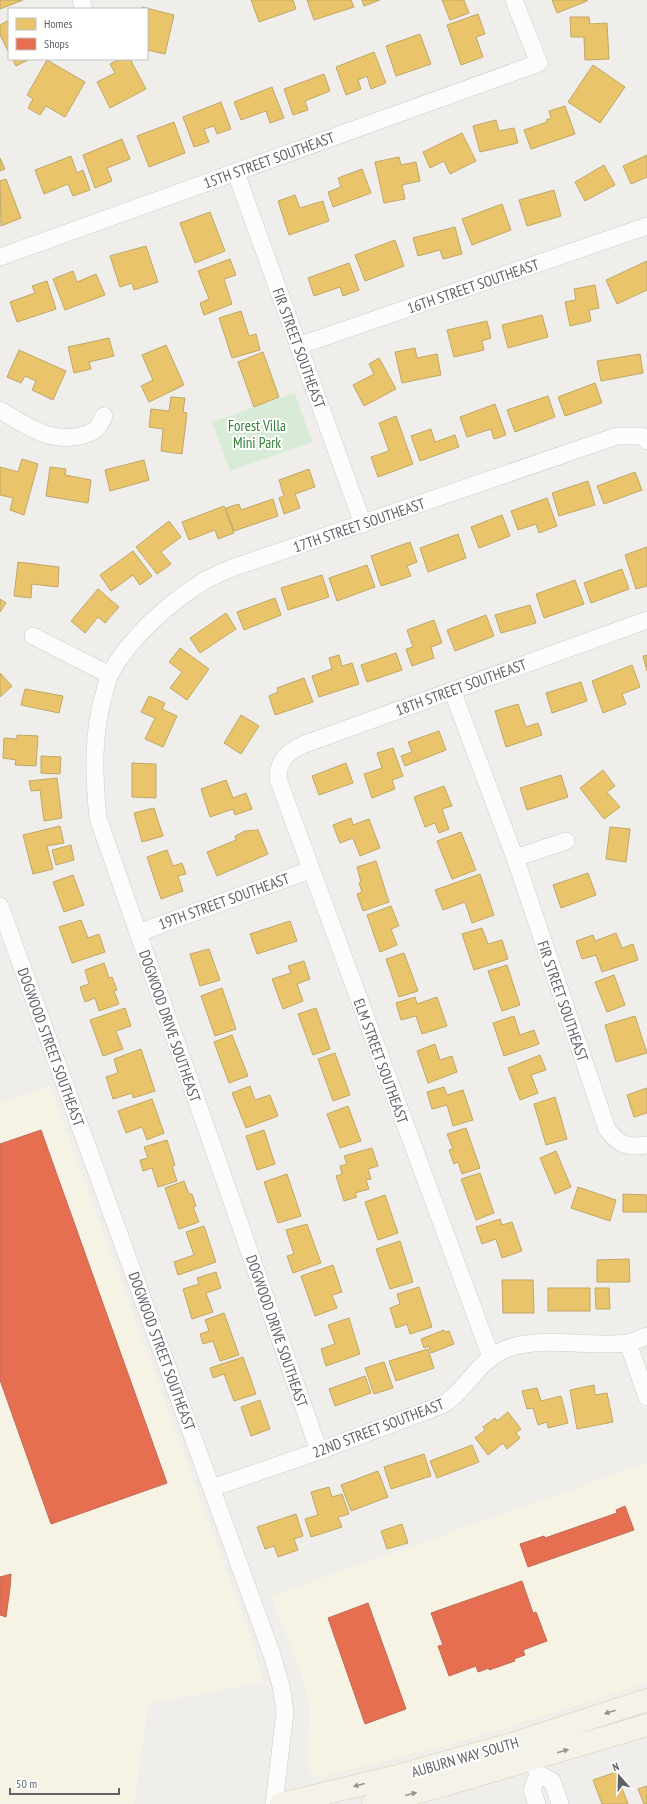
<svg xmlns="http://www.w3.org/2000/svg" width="647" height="1804" font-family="'PT Sans Narrow',sans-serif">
<rect width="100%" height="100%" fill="#efeeea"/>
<!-- commercial -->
<g fill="#f7f3e4">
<polygon points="50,1086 253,1643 263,1682 148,1704 134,1804 0,1804 0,1104"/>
<polygon points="647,1463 647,1681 633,1688 472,1738 323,1777 313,1775 307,1766 310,1710 301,1673 271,1596"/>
</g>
<!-- green -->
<polygon fill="#d8ebd6" points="295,393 312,442 230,471 212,422"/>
<!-- homes -->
<g fill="#e9c46a" stroke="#c0a769">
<polygon points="0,0 23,0 0,9"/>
<polygon points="251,0 293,0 296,9 259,22"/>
<polygon points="307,0 351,0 354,7 314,20"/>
<polygon points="362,0 380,0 364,6"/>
<polygon points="442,0 464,0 469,13 450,20"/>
<polygon points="552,0 587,0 587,1 557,13"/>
<polygon points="142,7 174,15 165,54 147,50 147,9 142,9"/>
<polygon points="478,14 485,34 476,37 483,57 461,65 447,25"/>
<polygon points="570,17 589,17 590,24 607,23 609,59 585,60 584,37 571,37"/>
<polygon points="9,20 9,53 0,35 0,25"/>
<polygon points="420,34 431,64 396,76 386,46"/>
<polygon points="374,52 386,83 371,89 367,76 358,80 361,89 346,95 336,67"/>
<polygon points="12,59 30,59 16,66"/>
<polygon points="120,59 130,59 146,89 110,108 97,82 115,73 110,64"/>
<polygon points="47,60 85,82 65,117 46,106 40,115 28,108 33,99 27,95"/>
<polygon points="593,65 625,87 600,123 568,102"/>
<polygon points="324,74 330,91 305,101 308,110 293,115 284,89"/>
<polygon points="272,87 284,118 270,123 266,111 241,120 234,102"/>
<polygon points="221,102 231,129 217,134 214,126 204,129 209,142 194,147 183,117"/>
<polygon points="565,106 575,134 531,149 524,130 547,122 546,120 551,118 549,111"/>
<polygon points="496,120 499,131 514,128 518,143 480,152 473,126"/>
<polygon points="174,122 185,153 149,167 137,136"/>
<polygon points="462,133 476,161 450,174 444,161 430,168 423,152"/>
<polygon points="122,139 130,159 107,168 112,181 95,188 83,155"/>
<polygon points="647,155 647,177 631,184 623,166"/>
<polygon points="71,156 77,173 83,170 90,190 73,196 68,184 44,194 35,170"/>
<polygon points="399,157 401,165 416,162 420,181 402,185 405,199 384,203 375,162"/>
<polygon points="0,158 5,169 0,171"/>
<polygon points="604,165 615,185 585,201 575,182"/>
<polygon points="362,169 371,193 333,207 328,192 341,187 338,178"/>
<polygon points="6,179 21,218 1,226 0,181"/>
<polygon points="554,190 561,216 527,226 519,200"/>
<polygon points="295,195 300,208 323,201 329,221 289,235 278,201"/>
<polygon points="502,204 511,230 472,245 462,219"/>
<polygon points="210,212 225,251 195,263 180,223"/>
<polygon points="455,227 462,254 443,259 440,250 418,256 413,238"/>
<polygon points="395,240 404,266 365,281 355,255"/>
<polygon points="146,246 158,282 134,290 132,283 120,287 110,256"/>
<polygon points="230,259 236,275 224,279 232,304 204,315 200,303 209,299 198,271"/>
<polygon points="647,261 647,290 617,304 606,280"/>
<polygon points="349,263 359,290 343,296 340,287 314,296 308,278"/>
<polygon points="73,271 77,282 96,274 105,295 65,310 53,279"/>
<polygon points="47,281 56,309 17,322 10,302 35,293 32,286"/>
<polygon points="595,285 599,308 589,310 591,321 570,326 565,302 576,300 574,289"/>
<polygon points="241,311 249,336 256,334 260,350 232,358 219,318"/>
<polygon points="542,315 548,337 508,348 502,325"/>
<polygon points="487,321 491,338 482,341 484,350 454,357 447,330"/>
<polygon points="109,338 114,356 89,362 91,369 74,373 68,347"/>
<polygon points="166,345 184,385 149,402 141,386 153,380 142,355"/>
<polygon points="415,348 417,358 437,354 441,375 402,383 395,352"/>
<polygon points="19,350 66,371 53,400 32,390 36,381 25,376 21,383 7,377"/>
<polygon points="263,352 279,397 254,407 238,362"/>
<polygon points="640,354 643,373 601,381 597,361"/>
<polygon points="379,358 396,389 364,406 353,385 374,374 369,364"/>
<polygon points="595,383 602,403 565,416 558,397"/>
<polygon points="548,396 555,417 515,432 507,410"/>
<polygon points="171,397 185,398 183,412 187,413 182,454 161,451 163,429 149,427 151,409 169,411"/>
<polygon points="495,404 506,435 494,439 491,429 467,437 460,417"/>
<polygon points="396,416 413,464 378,477 371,457 389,451 379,423"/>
<polygon points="431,429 435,442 455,435 459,447 420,461 411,436"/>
<polygon points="22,459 38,464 24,515 10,510 13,498 0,495 0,467 18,472"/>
<polygon points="144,460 149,480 110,491 105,470"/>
<polygon points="50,467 66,469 65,475 91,480 88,503 46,496"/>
<polygon points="309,469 315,487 295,494 300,508 284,514 279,498 284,496 279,480"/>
<polygon points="635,472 642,490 604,504 597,486"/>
<polygon points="588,481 595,505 559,516 552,493"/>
<polygon points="547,498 557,526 539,533 536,524 518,530 511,511"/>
<polygon points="273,499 278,516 234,531 226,508 239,504 241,510"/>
<polygon points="224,506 234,533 218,539 215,530 189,540 182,522"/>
<polygon points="502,515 510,536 479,548 471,527"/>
<polygon points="169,521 181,537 161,552 171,564 157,574 136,547"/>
<polygon points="458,534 466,558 428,572 420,548"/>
<polygon points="410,542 417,562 407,566 411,576 381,586 371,556"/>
<polygon points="647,547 647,586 636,589 625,555"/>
<polygon points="133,551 152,576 140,585 133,575 111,591 100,575"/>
<polygon points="18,562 59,567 58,587 32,584 31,598 14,596"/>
<polygon points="367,565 375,587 337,601 329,578"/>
<polygon points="622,569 629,589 591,603 584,583"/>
<polygon points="322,575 329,597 288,610 281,588"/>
<polygon points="575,580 584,604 544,618 536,594"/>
<polygon points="98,589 119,607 105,623 98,617 85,633 71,621"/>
<polygon points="275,598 281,615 244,630 237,612"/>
<polygon points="0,599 6,603 0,612"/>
<polygon points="530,605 536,623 501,633 495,615"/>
<polygon points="226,613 236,629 200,653 190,638"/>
<polygon points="486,615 494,636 455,651 447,630"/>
<polygon points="434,620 442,643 431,647 434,658 412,666 406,649 413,647 407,630"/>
<polygon points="180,648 209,669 187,700 170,688 182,672 169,662"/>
<polygon points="396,653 402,670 367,682 361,665"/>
<polygon points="339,655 342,666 352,663 359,684 319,697 312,676 332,669 329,658"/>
<polygon points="647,655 647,671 643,656"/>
<polygon points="632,665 640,687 622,694 626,704 603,713 592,681"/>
<polygon points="0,673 12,686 0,697"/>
<polygon points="304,678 313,702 275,715 269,696 278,692 277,688"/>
<polygon points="581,682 587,701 552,713 546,693"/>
<polygon points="25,689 63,696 59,713 21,705"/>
<polygon points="149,696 165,703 162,709 177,716 163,747 145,739 155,718 141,712"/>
<polygon points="518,704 526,727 538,723 542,735 506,747 495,711"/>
<polygon points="241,715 259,726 241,754 224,743"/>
<polygon points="439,731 446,750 405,766 401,756 412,752 408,742"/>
<polygon points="17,735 38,736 36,766 15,765 16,760 3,758 4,738 17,739"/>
<polygon points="393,748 403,776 392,780 395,789 372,798 364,774 382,768 377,753"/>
<polygon points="41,756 61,757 60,774 41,773"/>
<polygon points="132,763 156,764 156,798 132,797"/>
<polygon points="346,763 353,783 319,795 312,776"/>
<polygon points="603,770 615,786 607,792 620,807 604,819 580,788"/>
<polygon points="561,775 568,797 527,810 520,788"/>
<polygon points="57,778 62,818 44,821 40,790 31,791 29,781"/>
<polygon points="226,780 233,798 246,793 252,809 235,815 233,809 210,817 201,789"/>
<polygon points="444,786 452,806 442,809 449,829 439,833 435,823 425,827 414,797"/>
<polygon points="154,808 163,836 142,842 134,813"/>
<polygon points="351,818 353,825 369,819 380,848 360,856 353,838 340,843 333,825"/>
<polygon points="60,826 64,843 47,846 53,869 33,874 23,835"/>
<polygon points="610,827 630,829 626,862 606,859"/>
<polygon points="258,830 268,854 217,876 207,852 236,840 235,836 245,831"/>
<polygon points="461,832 476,870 452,879 437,841"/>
<polygon points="71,845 74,860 56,865 52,850"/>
<polygon points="167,850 173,866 182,863 186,874 178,876 183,891 161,899 147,857"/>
<polygon points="376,861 389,902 363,911 357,894 362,892 359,883 361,882 357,867"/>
<polygon points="588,873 596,895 561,908 553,885"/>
<polygon points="480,874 494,915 472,923 465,902 443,910 435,890"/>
<polygon points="73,875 84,905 64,912 53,882"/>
<polygon points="391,906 399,926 391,929 397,945 380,952 367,915"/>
<polygon points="81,920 88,938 99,934 105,952 72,963 59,927"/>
<polygon points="290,921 297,941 257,954 250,934"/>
<polygon points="482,928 488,944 502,940 508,959 474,970 462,934"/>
<polygon points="616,933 622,948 633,944 638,960 602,972 596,955 582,959 576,941 593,935 595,941"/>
<polygon points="209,949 220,980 200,986 190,954"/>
<polygon points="404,953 418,991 399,997 386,959"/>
<polygon points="304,961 310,979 297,984 303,1001 283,1009 272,979 291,973 288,966"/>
<polygon points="104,963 109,978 112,977 117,990 114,991 119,1004 99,1011 95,998 85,1002 80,987 89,984 85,970"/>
<polygon points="507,965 520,1005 502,1011 488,971"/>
<polygon points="614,975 625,1005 607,1012 595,982"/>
<polygon points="222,988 236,1029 215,1036 201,996"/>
<polygon points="415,997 417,1004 437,997 447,1026 422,1034 416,1016 401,1020 396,1003"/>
<polygon points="125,1008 131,1026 116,1031 123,1049 103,1056 90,1020"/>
<polygon points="316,1008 330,1049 313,1055 298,1014"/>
<polygon points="514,1016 520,1035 534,1030 539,1044 504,1056 493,1023"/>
<polygon points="635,1016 647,1053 616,1062 605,1025"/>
<polygon points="232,1035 248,1076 229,1083 214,1042"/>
<polygon points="435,1044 440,1060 452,1056 457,1072 428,1083 417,1051"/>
<polygon points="141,1049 155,1091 133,1098 132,1093 113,1099 106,1077 118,1073 114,1059"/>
<polygon points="335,1053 350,1095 333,1101 318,1059"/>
<polygon points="540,1055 546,1070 531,1075 538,1093 520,1100 508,1068"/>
<polygon points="250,1086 255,1100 270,1095 278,1116 246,1128 232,1093"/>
<polygon points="444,1087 447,1095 463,1090 473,1120 453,1126 447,1105 432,1109 427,1092"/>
<polygon points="647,1088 647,1113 634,1117 627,1095"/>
<polygon points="555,1097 567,1139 546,1145 534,1104"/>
<polygon points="152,1099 164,1133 147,1140 142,1127 126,1133 118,1111"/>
<polygon points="348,1106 361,1141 340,1148 327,1114"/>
<polygon points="466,1128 480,1168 462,1174 458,1162 454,1164 449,1150 453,1149 447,1134"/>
<polygon points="264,1130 275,1164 257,1170 246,1136"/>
<polygon points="167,1140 175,1165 172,1166 177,1181 158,1187 152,1168 143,1171 140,1160 148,1158 144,1147"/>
<polygon points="372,1148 378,1166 368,1169 371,1179 366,1180 369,1189 355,1193 357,1197 344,1201 336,1176 342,1174 340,1166 347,1164 344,1156"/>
<polygon points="556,1151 571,1187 555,1194 540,1158"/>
<polygon points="480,1173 494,1213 476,1220 461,1179"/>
<polygon points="287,1174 301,1216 278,1223 264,1182"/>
<polygon points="184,1181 189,1194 192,1194 196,1206 193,1207 199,1222 179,1229 165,1188"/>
<polygon points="578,1187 616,1200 610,1221 571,1208"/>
<polygon points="623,1194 647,1195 647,1212 623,1212"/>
<polygon points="385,1195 398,1233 378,1240 365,1202"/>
<polygon points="500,1219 502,1225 512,1222 522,1251 502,1258 496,1239 482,1244 476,1227"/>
<polygon points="307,1224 321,1263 293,1273 287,1256 294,1254 286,1230"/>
<polygon points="204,1226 216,1262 178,1275 174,1262 194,1255 186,1232"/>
<polygon points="400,1241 413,1282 390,1289 376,1249"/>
<polygon points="629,1259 630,1282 597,1282 597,1260"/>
<polygon points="333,1265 342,1292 332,1295 337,1308 315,1316 301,1276"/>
<polygon points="216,1272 221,1288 206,1293 213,1312 192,1319 183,1289 199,1284 197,1278"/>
<polygon points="502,1280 533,1280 534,1313 503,1313"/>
<polygon points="419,1287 432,1327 410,1334 407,1324 396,1328 390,1308 400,1304 397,1294"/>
<rect x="548" y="1288" width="42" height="23"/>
<polygon points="595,1288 609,1288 610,1309 596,1309"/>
<polygon points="224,1313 239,1355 220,1361 213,1341 203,1344 200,1334 209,1331 205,1320"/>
<polygon points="349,1318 360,1354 326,1366 321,1349 335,1344 328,1325"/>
<polygon points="444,1330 445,1332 449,1331 454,1344 431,1353 429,1346 424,1348 421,1339"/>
<polygon points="428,1349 434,1368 396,1381 389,1361"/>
<polygon points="243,1357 256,1394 234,1401 224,1374 213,1378 210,1368"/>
<polygon points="384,1362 393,1388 374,1394 365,1368"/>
<polygon points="365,1376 371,1393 335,1406 329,1389"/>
<polygon points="594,1385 595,1395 607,1393 613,1422 577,1429 570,1390"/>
<polygon points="537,1388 541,1401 561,1396 568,1423 548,1428 547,1422 538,1425 533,1408 527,1409 522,1391"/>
<polygon points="260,1400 270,1429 251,1436 241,1407"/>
<polygon points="508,1412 521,1429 516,1433 520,1438 507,1449 503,1443 488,1455 475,1438 485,1430 483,1427 495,1418 497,1421"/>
<polygon points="472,1445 479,1462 437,1478 430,1461"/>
<polygon points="424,1454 431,1476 391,1489 384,1467"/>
<polygon points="378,1471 388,1497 351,1511 341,1485"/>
<polygon points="329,1487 332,1497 342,1494 349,1514 338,1517 342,1527 311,1537 305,1519 318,1515 311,1492"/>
<polygon points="296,1514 303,1536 294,1539 298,1550 278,1557 274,1546 265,1549 257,1527"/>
<polygon points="402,1524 408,1543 387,1549 381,1531"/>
<polygon points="616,1772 628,1804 602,1804 593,1780"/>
<polygon points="647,1786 647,1804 644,1804 638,1789"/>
</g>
<!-- shops -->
<g fill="#e76f51" stroke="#be6b58">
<polygon points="41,1130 167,1483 51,1524 0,1380 0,1144"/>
<polygon points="625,1506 634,1530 528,1567 520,1544 544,1536 545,1538 617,1513 616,1510"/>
<polygon points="11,1574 10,1588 6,1617 0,1615 0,1577"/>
<polygon points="522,1581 533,1613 536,1612 547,1641 523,1650 525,1655 514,1659 515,1661 489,1670 489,1668 478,1672 476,1666 449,1676 438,1646 443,1645 431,1613"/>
<polygon points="368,1603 406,1709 365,1724 328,1618"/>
</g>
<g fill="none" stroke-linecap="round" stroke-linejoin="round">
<!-- minor casing -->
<g stroke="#cbcccc" stroke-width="18">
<g id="minor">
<polyline points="81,0 84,9"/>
<polyline points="236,173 363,524"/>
<polyline points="0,257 539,63 514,0"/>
<polyline points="298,346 647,226"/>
<path d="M0,410C25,425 49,443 80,436C85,435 92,432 96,429C100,426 102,419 104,416"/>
<polyline points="33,636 110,675"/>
<path d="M452,690L515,858L607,1129C619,1145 627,1148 647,1145"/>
<polyline points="515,858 566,841"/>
<polyline points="0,906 272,1655 281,1686 285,1712 274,1804"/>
<polyline points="138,933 310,870"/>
<polyline points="628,1343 647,1397"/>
<path d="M491,1357L278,779C278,760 288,751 305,744L647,620"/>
<path d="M319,1451L98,818C94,777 92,734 104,694C106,688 107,680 110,674C129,638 170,602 204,581C213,576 223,572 232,568L617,436H642L647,441"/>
<path d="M212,1488L319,1451L442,1405C467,1390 478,1360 506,1349C541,1335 589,1348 627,1343C633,1342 641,1338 647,1336"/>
<polyline points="529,1747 538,1774 532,1790 537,1804"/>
<polyline points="538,1774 552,1781 560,1804"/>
</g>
</g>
<!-- major casing -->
<g stroke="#d7ceb8" stroke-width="23">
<g id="major">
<polyline points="281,1804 397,1776 518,1742 647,1700"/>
<polyline points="373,1804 445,1785 647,1725"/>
</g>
</g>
<!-- minor -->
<use href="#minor" stroke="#fdfcfc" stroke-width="17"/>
<!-- major -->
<use href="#major" stroke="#f4f2e9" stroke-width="22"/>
</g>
<!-- one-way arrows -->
<defs><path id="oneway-solid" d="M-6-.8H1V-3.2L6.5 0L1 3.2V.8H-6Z"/></defs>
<g fill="#939595">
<use href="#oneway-solid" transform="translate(610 1712) rotate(162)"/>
<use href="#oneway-solid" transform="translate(563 1751) rotate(-16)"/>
<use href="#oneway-solid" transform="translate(359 1785) rotate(166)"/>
<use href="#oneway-solid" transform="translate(411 1794) rotate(-15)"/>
</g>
<g text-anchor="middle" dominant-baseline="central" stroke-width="4" stroke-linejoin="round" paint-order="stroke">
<!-- street labels -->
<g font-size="15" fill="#5f6368" stroke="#fff">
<text transform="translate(269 160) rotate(-20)">15TH STREET SOUTHEAST</text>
<text transform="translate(473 286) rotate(-19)">16TH STREET SOUTHEAST</text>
<text transform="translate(299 348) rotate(70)">FIR STREET SOUTHEAST</text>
<text transform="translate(359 525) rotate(-19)">17TH STREET SOUTHEAST</text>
<text transform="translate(461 687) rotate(-20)">18TH STREET SOUTHEAST</text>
<text transform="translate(224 901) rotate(-20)">19TH STREET SOUTHEAST</text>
<text transform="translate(563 1001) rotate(71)">FIR STREET SOUTHEAST</text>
<text transform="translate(170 1026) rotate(71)">DOGWOOD DRIVE SOUTHEAST</text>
<text transform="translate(51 1047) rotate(70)">DOGWOOD STREET SOUTHEAST</text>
<text transform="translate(381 1061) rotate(70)">ELM STREET SOUTHEAST</text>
<text transform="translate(277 1331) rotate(71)">DOGWOOD DRIVE SOUTHEAST</text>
<text transform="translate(162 1351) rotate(70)">DOGWOOD STREET SOUTHEAST</text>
<text transform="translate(378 1428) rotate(-21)">22ND STREET SOUTHEAST</text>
<text transform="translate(465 1757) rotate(-16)">AUBURN WAY SOUTH</text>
</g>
<!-- park labels -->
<g font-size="15" fill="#348238" stroke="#fff">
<text x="257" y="425">Forest Villa<tspan x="257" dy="17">Mini Park</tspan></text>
</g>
</g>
<!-- legend -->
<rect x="8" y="8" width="140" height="52" fill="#ffffff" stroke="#bfc1c3"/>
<rect x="16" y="18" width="20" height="12" fill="#e9c46a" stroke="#bfc1c3"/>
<text x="44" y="28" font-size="12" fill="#5f6368">Homes</text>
<rect x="16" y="38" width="20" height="12" fill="#e76f51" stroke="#bfc1c3"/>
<text x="44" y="48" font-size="12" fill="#5f6368">Shops</text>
<!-- north arrow -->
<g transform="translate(619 1776) rotate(340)" stroke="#ffffff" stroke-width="3" paint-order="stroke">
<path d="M0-3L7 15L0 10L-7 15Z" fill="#5f6368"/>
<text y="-6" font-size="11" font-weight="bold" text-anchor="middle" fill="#5f6368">N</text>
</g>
<!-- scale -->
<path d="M10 1788v6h109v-6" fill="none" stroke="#5f6368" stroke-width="2"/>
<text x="16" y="1788" font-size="12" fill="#5f6368" stroke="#ffffff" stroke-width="3" paint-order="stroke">50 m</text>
</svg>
